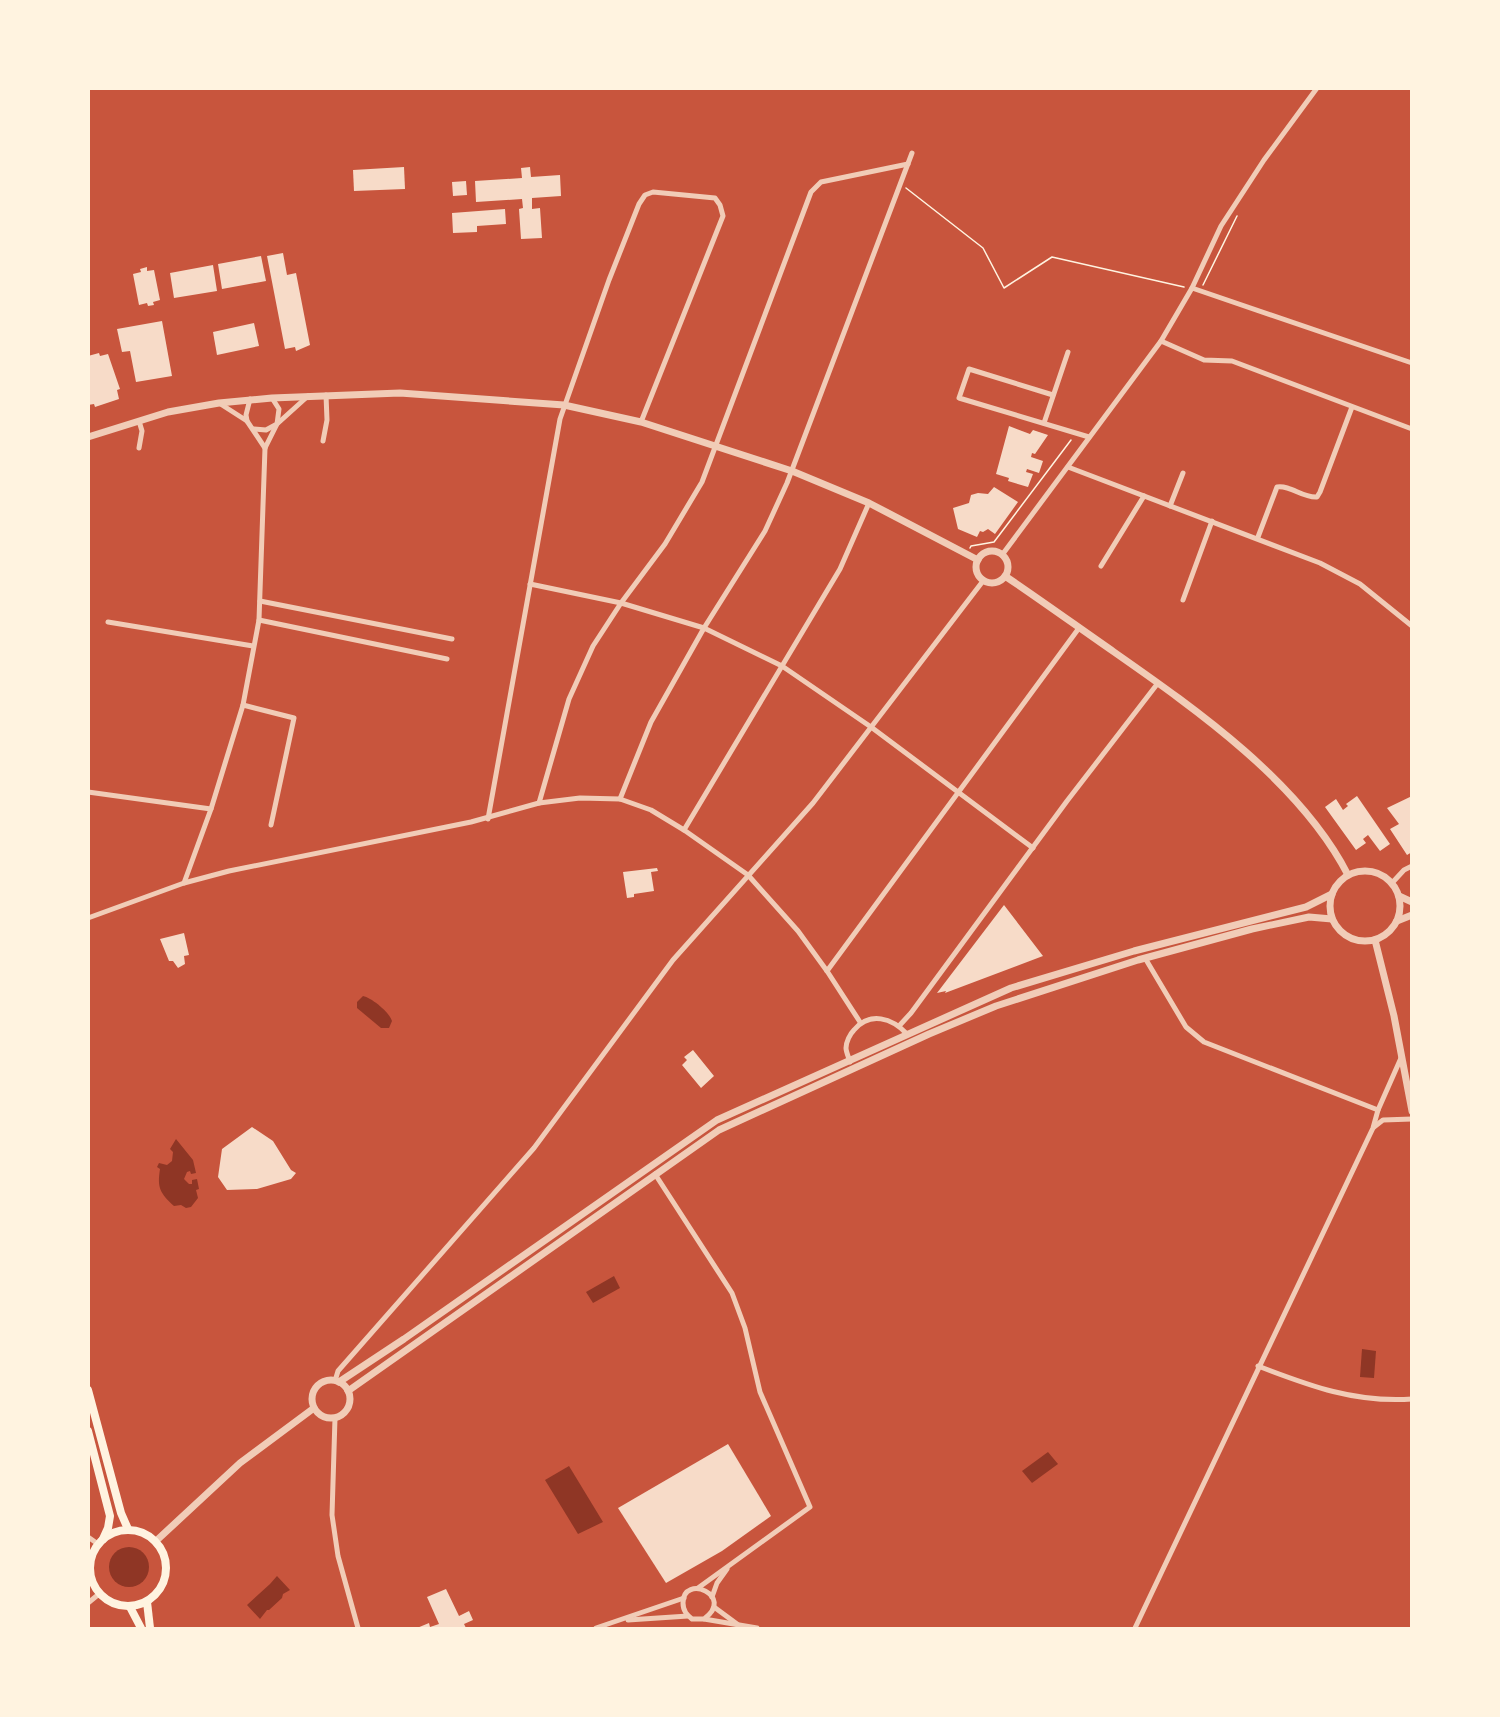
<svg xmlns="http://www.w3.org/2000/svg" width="1500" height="1717" font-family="'Noto Sans',sans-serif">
<rect width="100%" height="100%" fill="#c8553d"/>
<!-- water -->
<g fill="#8f3625">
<path d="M363,996C372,998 389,1012 392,1021L389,1028H381L357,1008V1002Z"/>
<path d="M176,1139L193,1160L196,1173L191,1174L190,1171L187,1172L184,1179L189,1184H192V1180L197,1179L199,1189L196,1190L198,1198L191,1207L186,1208L181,1205L174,1206C160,1193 157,1188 160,1169L157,1167L159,1163L167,1165L172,1161L173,1152L170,1149Z"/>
<polygon points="614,1276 620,1288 593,1303 586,1292"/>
<polygon points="1362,1349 1376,1351 1374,1378 1360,1377"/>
<polygon points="1048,1452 1058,1464 1032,1483 1022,1471"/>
<polygon points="569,1466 603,1522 578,1534 545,1480"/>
<circle cx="129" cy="1567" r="20"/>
<polygon points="277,1576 290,1590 283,1594 282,1598 269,1610 267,1610 260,1619 247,1605 270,1584"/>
</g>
<!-- building -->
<g fill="#f7dbc8">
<polygon points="404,167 405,189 354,191 353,170"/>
<polygon points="530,167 531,177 560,175 561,196 532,198 532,209 540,208 542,238 521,239 519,209 523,208 522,199 476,202 475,181 522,178 521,168"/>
<polygon points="466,181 467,195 453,196 452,182"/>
<polygon points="505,209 506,224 477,226 477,232 453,233 452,213"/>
<polygon points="283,253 287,275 296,273 310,345 296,351 295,347 285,349 267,256"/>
<polygon points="261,256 266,281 222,289 218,264"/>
<polygon points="213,265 217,291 174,298 170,273"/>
<polygon points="147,267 147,271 154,270 160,300 153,302 154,305 148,306 147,303 139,305 133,274 141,272 140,269"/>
<polygon points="162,321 172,376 136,382 130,351 122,352 117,329"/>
<polygon points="254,323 259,346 217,355 213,332"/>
<polygon points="99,353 100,356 108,354 120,389 117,390 119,399 95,407 94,404 88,405 88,356"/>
<polygon points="1009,426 1030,434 1033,430 1048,435 1035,454 1032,453 1031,457 1043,461 1039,473 1027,469 1026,472 1033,474 1028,487 1008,481 1009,478 996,474"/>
<polygon points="994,487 1018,502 995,534 988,529 983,532 980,531 977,537 958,529 953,508 969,503 971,495 978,493 988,494"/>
<polygon points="1357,796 1390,844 1380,851 1368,835 1363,839 1366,843 1356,850 1325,807 1336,799 1343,810 1348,806 1346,804"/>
<polygon points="1412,796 1412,852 1407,855 1390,829 1399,824 1387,808"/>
<polygon points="657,868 658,871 651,872 654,891 634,894 634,897 627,898 623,872"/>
<polygon points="1004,905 1043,956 945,993 946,991 937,993"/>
<polygon points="184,933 189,955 184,956 185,964 178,968 173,961 169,961 160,939"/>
<polygon points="693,1050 714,1076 701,1088 682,1065 687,1060 684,1057"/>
<polygon points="252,1127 273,1141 291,1170 296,1173 291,1179 257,1189 227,1190 218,1177 222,1149"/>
<polygon points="728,1444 771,1516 722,1551 666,1583 618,1508"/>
<polygon points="446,1589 459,1616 469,1611 473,1620 464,1624 466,1628 417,1628 429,1623 430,1627 439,1624 427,1597"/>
</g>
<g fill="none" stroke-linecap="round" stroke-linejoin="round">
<!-- path -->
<g stroke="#fff3e0" stroke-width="1.5">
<polyline points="906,188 983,248 1004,288 1052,257 1184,287"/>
<polyline points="1203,285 1237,216"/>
<polyline points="970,548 971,546 994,542 1071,440"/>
</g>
<!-- minor -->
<g stroke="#f1ccb7" stroke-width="5">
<polyline points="1192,288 1412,363"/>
<polyline points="1161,341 1204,360 1232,361 1412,429"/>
<polyline points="1053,395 969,369 959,398 1089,437"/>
<polyline points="219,403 247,421 265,448"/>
<polyline points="247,421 246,415 250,399"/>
<polyline points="1044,423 1068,352"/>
<polyline points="254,429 266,430 277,424 279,409 272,398"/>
<polyline points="323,441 327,420 326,395"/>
<polyline points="139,448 142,431 139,421"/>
<polyline points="1068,467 1320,563 1360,584 1412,626"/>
<polyline points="1170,506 1183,473"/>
<path d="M1258,537L1277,487C1291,485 1302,498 1317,497L1320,492L1352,407"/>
<polyline points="1002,555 1161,341 1192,288 1221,226 1264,160 1317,88"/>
<polyline points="1101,566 1144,496"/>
<polyline points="530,584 621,603 704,628 782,666 871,727 1033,848"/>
<polyline points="1183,600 1212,521"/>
<polyline points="260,601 452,639"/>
<polyline points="259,620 447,659"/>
<polyline points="108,622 253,646"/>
<polyline points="243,705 294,718 271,825"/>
<polyline points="88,792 211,809"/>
<polyline points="620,799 651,722 704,628 765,531 787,483 912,153"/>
<polyline points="539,803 569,699 593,646 621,603 665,544 702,482 811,192 821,182 908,164"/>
<polyline points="488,819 560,419 609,280 639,204 645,195 653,192 715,198 720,205 723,216 641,422"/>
<polyline points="684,830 840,569 869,503"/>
<polyline points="184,883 211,809 243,705 259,620 265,448 277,424 308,396"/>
<polyline points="1392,883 1404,870 1412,866"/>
<polyline points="88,918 184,883 229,871 471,822 539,803 580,798 620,799 651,810 684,830 748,875 798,931 827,971 860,1022"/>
<polyline points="1145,958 1186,1027 1204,1042 1378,1110"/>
<polyline points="827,971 1079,628"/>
<polyline points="899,1026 911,1013 1067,801 1158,683"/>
<path d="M850,1062C849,1058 846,1052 846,1048C846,1042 850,1034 854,1030C870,1011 892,1018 907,1034"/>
<polyline points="1374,1127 1383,1120 1412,1119"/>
<polyline points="655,1174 732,1293 745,1328 760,1392 810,1507 698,1588"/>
<path d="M1258,1366C1310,1386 1355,1403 1412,1399"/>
<polyline points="335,1381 338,1371 534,1148 673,960 813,803 983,581"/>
<polyline points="335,1418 332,1515 338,1556 358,1628"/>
<polyline points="88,1537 98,1544"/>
<polyline points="712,1597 717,1583 727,1569"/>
<polyline points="88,1603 99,1594"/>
<polyline points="714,1607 737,1624"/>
<path d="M704,1619C736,1596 683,1573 683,1603C683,1611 687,1615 692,1619H704L757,1628"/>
<polyline points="628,1620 688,1616"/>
<polyline points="596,1628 684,1598"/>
<polyline points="1135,1628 1373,1128 1378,1110 1401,1058"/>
</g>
<!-- tertiary -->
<g stroke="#f1ccb7" stroke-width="7">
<polyline points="88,437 168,412 219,403 272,398 400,393 564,405 641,422 792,471 869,503 978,560"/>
<circle cx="992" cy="567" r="16"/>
<path d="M1005,576C1042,601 1078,627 1114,652C1197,710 1301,783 1348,875"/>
<circle cx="1365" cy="906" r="35"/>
<polyline points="1399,896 1412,902"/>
<polyline points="1397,921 1412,915"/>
<polyline points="1375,940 1394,1016 1412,1111"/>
<circle cx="331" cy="1399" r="19"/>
<polyline points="339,1382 404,1339 717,1120 1011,988 1134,951 1306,907 1332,894"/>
<polyline points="348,1391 719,1130 929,1034 996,1006 1138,960 1252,929 1309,917 1332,919"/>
<polyline points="156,1541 240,1463 314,1408"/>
</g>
<!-- primary -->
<g stroke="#fff3e0" stroke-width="8">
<polyline points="88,1390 121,1513 128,1529"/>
<polyline points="88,1431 110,1516 108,1528 103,1539"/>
<circle cx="128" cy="1568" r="38"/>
<polyline points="147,1602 150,1628"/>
<polyline points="130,1607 141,1628"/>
</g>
</g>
<!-- border -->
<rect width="1500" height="1717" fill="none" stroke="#fff3e0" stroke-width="180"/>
</svg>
